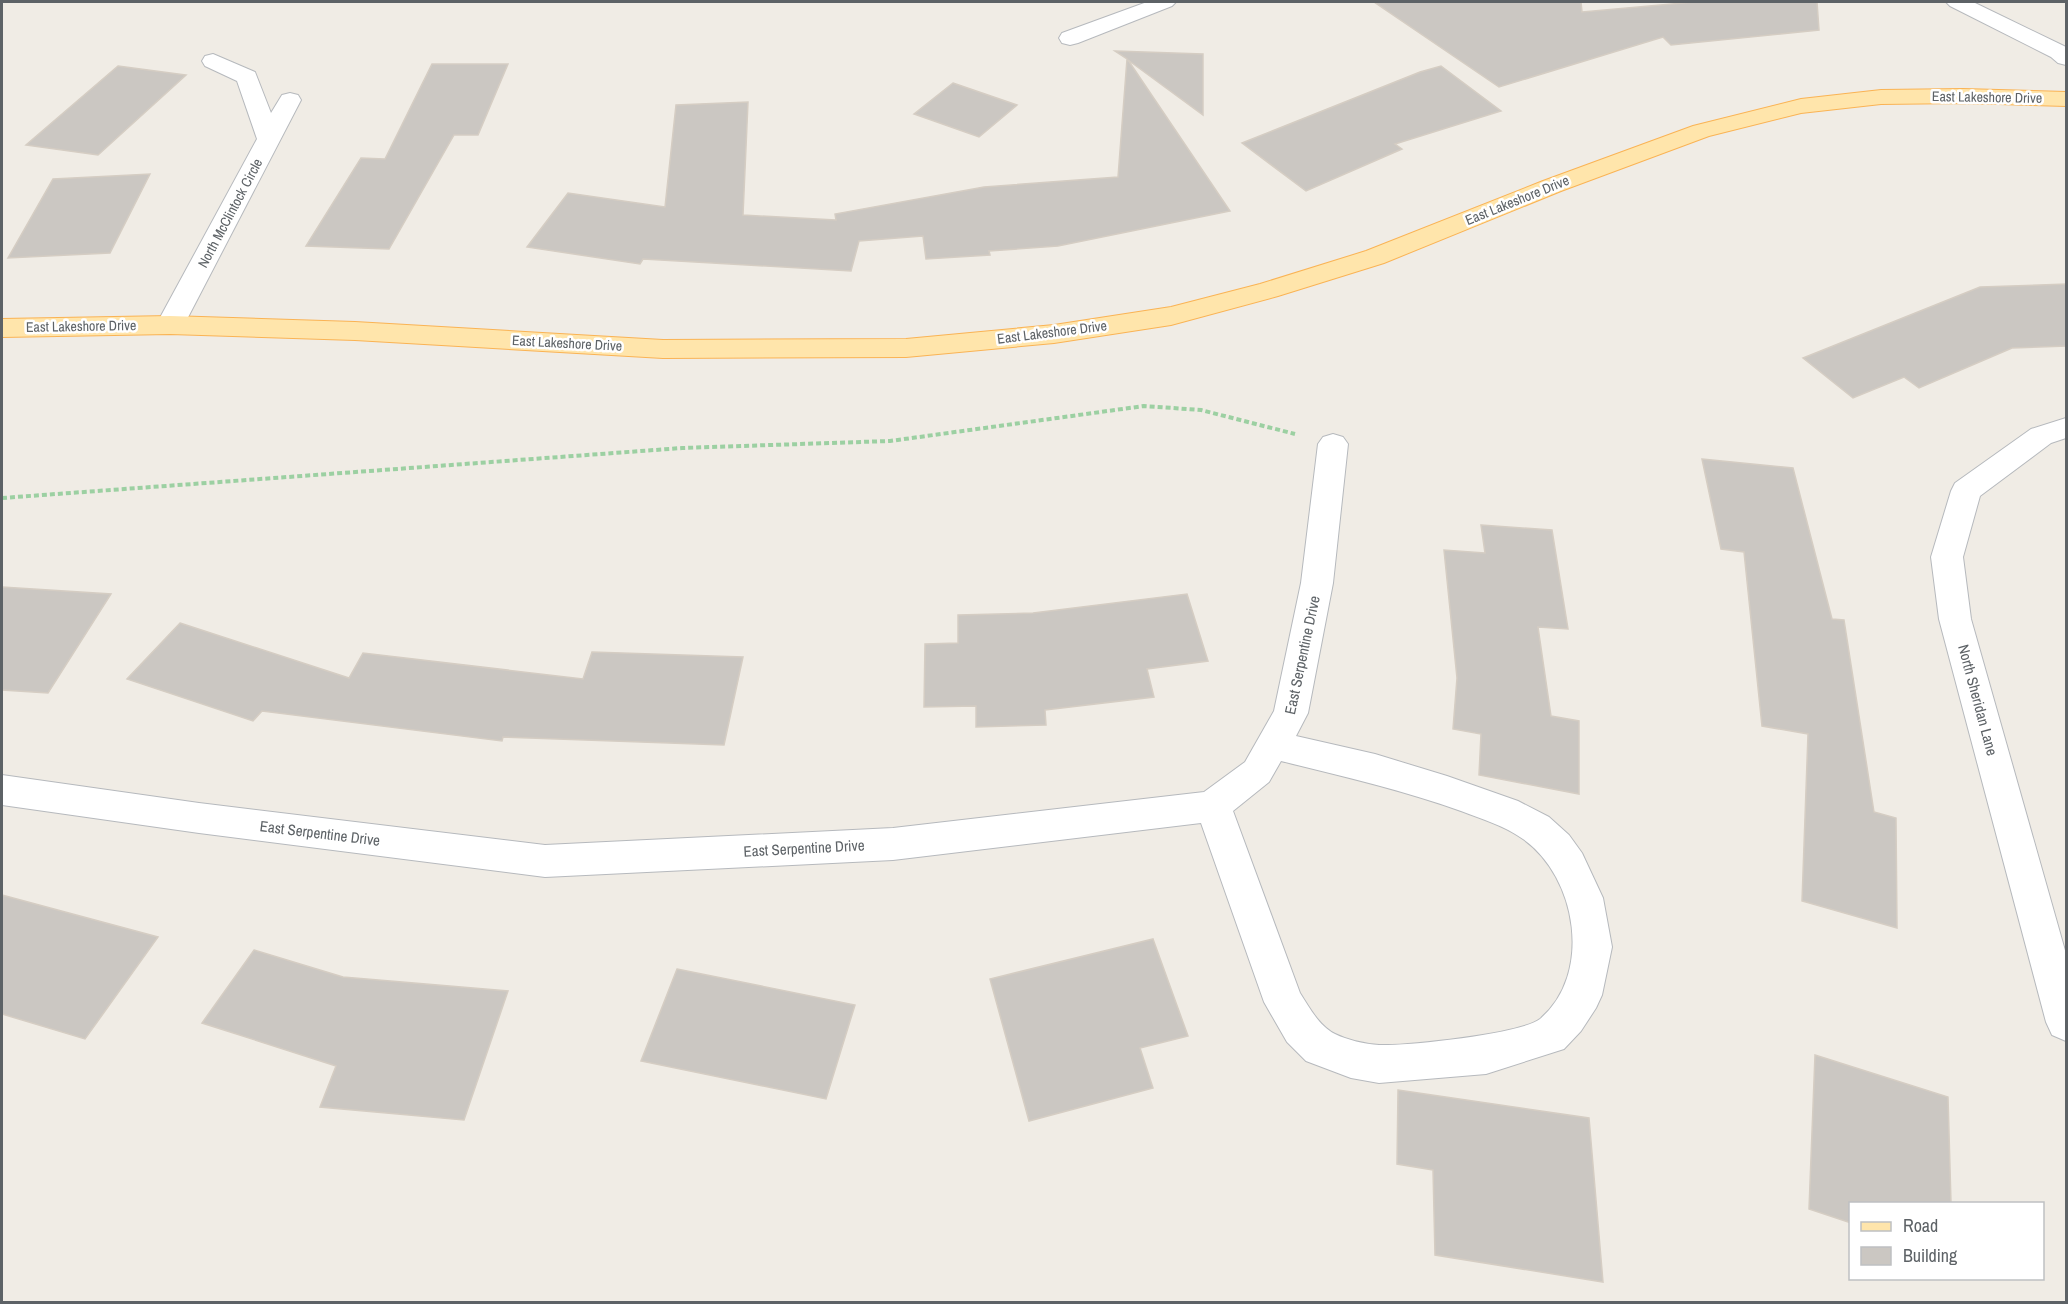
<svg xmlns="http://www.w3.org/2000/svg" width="2068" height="1304" font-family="'Archivo Narrow',sans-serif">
<rect width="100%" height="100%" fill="#f0ece5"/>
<!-- building -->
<g fill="#cbc7c2" stroke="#d5cdc3" stroke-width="1.5">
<polygon points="1374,2 1581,2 1582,12 1694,2 1817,2 1819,30 1671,45 1663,37 1499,87"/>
<polygon points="1115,51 1203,54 1203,115 1128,60 1230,211 1058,246 989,251 990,255 926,259 923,236 859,241 851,271 643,259 640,264 527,247 568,193 665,207 676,105 748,102 743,215 836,220 835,214 984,187 1118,177 1127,59"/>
<polygon points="432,64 508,64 478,135 454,135 389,249 306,246 361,158 385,159"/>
<polygon points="118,66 186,75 98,155 26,145"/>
<polygon points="1441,66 1501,111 1395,144 1402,149 1306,191 1242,143 1420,72"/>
<polygon points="953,83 1017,105 979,137 914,114"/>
<polygon points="150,174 110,253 8,258 53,179"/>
<polygon points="2067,284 2067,346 2012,348 1919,388 1904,377 1853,398 1803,358 1980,287"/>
<polygon points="1702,459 1793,468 1832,619 1844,620 1874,812 1896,818 1897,928 1802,901 1808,734 1762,726 1744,552 1721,549"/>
<polygon points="1481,525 1552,530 1568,629 1538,627 1551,716 1579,721 1579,794 1479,775 1481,734 1453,729 1457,678 1444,550 1485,553"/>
<polygon points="2,587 111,594 48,693 2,690"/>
<polygon points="1187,594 1208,661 1147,669 1154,697 1045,710 1046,725 976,727 976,706 924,707 925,644 958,643 958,615 1033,613"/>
<polygon points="180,623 349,678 363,653 583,679 592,652 743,657 724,745 503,737 502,741 262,711 253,721 127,679"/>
<polygon points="2,895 158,937 85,1039 2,1014"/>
<polygon points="1153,939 1188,1036 1140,1048 1153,1088 1029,1121 990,979"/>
<polygon points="254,950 343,977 508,991 464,1120 320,1107 336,1066 202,1023"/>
<polygon points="677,969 855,1005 826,1099 641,1061"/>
<polygon points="1815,1055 1948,1097 1951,1203 1851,1203 1851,1223 1809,1209"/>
<polygon points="1398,1090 1589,1118 1603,1282 1435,1255 1433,1170 1397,1164"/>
</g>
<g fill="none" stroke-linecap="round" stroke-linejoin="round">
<!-- minor casing -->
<g stroke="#b6b9bd" stroke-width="2">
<g id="minor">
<polygon points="1147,2 1176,2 1172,6 1078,43 1070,45 1062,43 1059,38 1062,33"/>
<polygon points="1946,2 1973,2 2066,47 2066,65 2058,63 2051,57 1950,6"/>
<polygon points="213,54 255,72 271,113 282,95 290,93 298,95 301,100 184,325 180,331 170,334 160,331 156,325 257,139 237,81 205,66 202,61 205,56"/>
<polygon points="2066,418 2066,438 2051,443 1980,496 1963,557 1971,619 2066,954 2066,1041 2052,1035 2046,1022 1939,619 1931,557 1951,491 1955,483 2031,429"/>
<path d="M1333,434L1343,437L1348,444L1333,583L1308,713L1296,736L1375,754L1447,776L1518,801L1549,817L1569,835L1582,853L1603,898L1612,947L1602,995L1596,1008L1581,1031L1564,1049L1486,1074L1379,1083L1351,1078L1306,1061L1287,1042L1264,1002L1201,823L893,860L545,877L199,833L2,805V775L199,803L545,845L893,828L1204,792L1245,762L1274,711L1301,583L1318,444L1323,437ZM1281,761C1342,776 1402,790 1461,811C1482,819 1505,826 1523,839C1577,877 1593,974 1540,1019C1521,1034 1406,1046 1379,1045C1365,1044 1347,1040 1335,1034C1319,1026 1309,1007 1300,993L1233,811L1269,782Z"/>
</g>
</g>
<!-- major casing -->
<g stroke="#fab354" stroke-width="2">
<polygon id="major" points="1963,89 2066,92 2066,106 1963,103 1881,104 1801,113 1709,136 1561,191 1384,263 1278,296 1171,325 1054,343 906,357 663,358 355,340 170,334 2,337 2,319 170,316 355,322 663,340 906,339 1054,325 1171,307 1260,284 1366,251 1543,181 1693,126 1801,99 1881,90"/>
</g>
<!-- path -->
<polyline stroke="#9cd0a2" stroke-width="4" stroke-dasharray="5 3" stroke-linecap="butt" points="2,498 682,448 890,441 1144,406 1201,410 1295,434"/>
<!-- minor -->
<use href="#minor" fill="#fff" fill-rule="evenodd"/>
<!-- major -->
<use href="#major" fill="#ffe5ab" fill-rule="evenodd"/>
</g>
<g text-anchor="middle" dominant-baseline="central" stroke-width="5" stroke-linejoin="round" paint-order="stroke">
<!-- far-street labels -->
<g font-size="14" fill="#5d6266" stroke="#fff">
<text transform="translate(1987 97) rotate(1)">East Lakeshore Drive</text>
<text transform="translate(1517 200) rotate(-22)">East Lakeshore Drive</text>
<text transform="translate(230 213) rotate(-62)">North McClintock Circle</text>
<text transform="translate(81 326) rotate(-1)">East Lakeshore Drive</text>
<text transform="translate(1052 332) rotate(-7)">East Lakeshore Drive</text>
<text transform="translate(567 343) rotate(3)">East Lakeshore Drive</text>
</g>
<!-- street labels -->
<g font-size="15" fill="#5d6266" stroke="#fff">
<text transform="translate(1302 655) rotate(-78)">East Serpentine Drive</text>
<text transform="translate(1978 700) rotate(75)">North Sheridan Lane</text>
<text transform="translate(320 833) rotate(7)">East Serpentine Drive</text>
<text transform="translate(804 848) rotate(-3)">East Serpentine Drive</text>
</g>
</g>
<!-- border -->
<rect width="2068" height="1304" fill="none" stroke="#5d6266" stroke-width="6"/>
<!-- legend -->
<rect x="1849" y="1202" width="195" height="78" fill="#ffffff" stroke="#bec0c2" stroke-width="1.5"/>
<rect x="1861" y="1222" width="30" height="9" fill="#ffe5ab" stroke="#bec0c2" stroke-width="1.5"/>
<text x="1903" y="1232" font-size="18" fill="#5d6266">Road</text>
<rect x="1861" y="1247" width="30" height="18" fill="#cbc7c2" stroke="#bec0c2" stroke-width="1.5"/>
<text x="1903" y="1262" font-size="18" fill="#5d6266">Building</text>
</svg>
